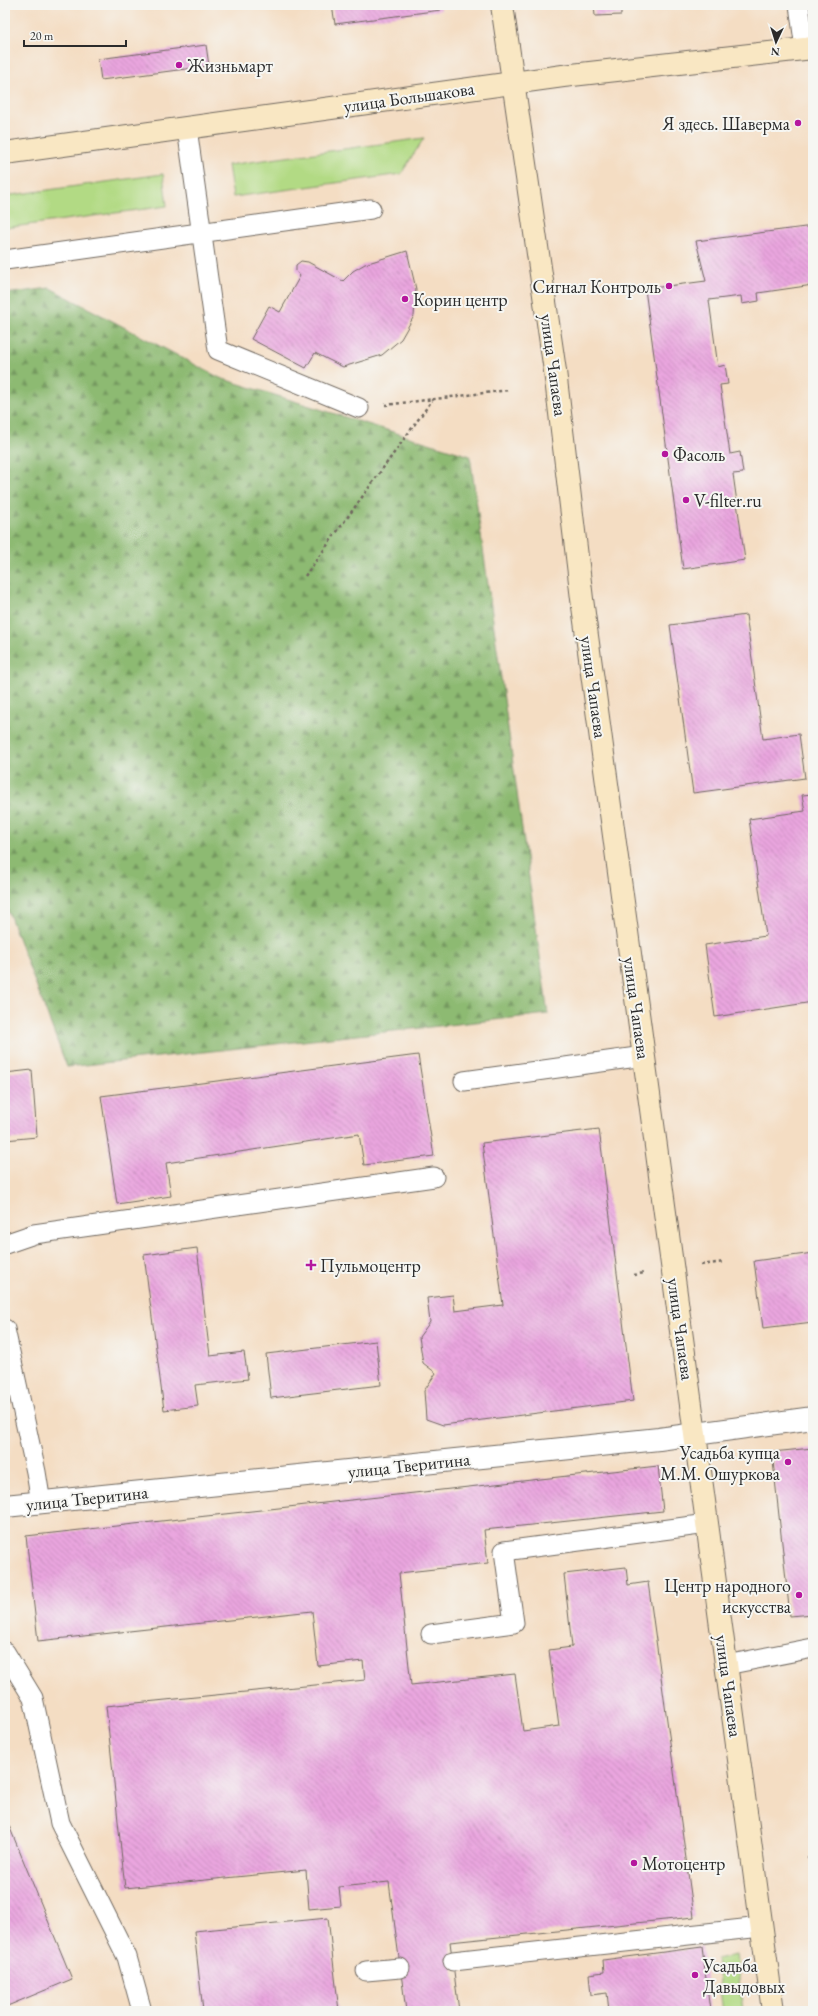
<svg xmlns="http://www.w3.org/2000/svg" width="818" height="2016" font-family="'EB Garamond',serif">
<defs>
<pattern id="forest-firs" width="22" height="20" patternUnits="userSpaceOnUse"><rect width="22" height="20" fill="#8dba72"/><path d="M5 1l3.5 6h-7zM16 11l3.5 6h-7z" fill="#73975e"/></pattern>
<pattern id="building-back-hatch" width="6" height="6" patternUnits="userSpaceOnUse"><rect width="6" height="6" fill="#eaa6df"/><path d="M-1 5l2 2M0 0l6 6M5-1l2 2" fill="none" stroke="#be87b5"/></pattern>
</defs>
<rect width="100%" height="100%" fill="#f6f6f2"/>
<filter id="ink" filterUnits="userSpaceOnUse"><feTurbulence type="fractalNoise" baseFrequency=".025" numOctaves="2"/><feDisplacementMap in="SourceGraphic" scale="8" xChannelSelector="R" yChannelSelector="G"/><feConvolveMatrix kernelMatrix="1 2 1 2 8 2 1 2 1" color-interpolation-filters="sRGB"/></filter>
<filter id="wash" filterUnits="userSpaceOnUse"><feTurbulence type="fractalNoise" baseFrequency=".012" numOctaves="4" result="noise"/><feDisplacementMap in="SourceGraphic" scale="16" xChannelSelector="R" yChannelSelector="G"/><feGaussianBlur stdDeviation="0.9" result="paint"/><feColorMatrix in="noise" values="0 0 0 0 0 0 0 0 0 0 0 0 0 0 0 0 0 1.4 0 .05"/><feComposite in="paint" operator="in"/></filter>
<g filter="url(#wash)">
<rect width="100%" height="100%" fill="#f4ddc3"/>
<!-- grass -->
<g fill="#b2da84" stroke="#6e8258">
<polygon points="424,138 401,174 233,197 228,165"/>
<polygon points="163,174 167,206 5,228 5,196"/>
<polygon points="736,1955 743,2011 723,2011 716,1959"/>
</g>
<!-- forest -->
<polygon fill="url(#forest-firs)" stroke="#5c724e" points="50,288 220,378 470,456 548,1014 67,1067 5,903 5,294"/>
<g id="blocks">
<!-- building -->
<g fill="url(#building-back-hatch)">
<polygon points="332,5 440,5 441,10 335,24"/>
<polygon points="594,5 621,5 621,15 595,16"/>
<polygon points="206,45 209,66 101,80 98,59"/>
<polygon points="813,226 813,285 758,293 759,301 742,304 741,296 709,300 718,367 725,365 728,384 720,385 730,454 740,452 743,473 733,474 745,560 683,569 645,289 706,281 696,241"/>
<polygon points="407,251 416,289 414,316 401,339 382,355 343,367 315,353 306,368 251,339 269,306 280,312 300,276 296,271 296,265 301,261 308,262 343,281 353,271 365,264"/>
<polygon points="746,615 763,739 799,734 805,778 693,793 670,625"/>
<polygon points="813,794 813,1002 715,1017 705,945 766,936 749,819 805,811 802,795"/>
<polygon points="418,1055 434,1156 364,1165 359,1134 166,1163 171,1196 117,1204 101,1096"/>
<polygon points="32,1070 37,1137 5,1140 5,1073"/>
<polygon points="599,1129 633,1401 443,1425 426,1419 424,1391 436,1373 423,1363 419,1337 430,1322 427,1298 453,1295 455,1311 503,1305 482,1143"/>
<polygon points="197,1248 210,1356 244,1352 248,1379 195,1385 198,1406 164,1410 144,1255"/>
<polygon points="813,1253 813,1322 763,1328 754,1261"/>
<polygon points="376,1341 381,1385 271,1398 266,1354"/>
<polygon points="813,1448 813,1614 790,1616 772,1452"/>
<polygon points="658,1466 663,1511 484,1530 488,1563 399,1573 411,1685 515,1674 523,1731 559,1726 549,1650 572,1647 564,1574 626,1567 628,1585 648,1582 694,1917 450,1942 459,2011 406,2011 389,1882 339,1887 341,1906 309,1909 306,1870 125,1888 106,1706 365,1680 363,1661 318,1666 312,1611 38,1641 26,1536"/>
<polygon points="5,1816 72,1979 5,2007"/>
<polygon points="328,1918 339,2011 203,2011 194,1931"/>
<polygon points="702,1947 710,2011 609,2011 607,1993 591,1995 589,1974 604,1972 603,1960"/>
</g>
</g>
</g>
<g filter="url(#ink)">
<use href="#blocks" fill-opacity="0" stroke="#716960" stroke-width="1"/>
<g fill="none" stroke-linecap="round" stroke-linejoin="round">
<!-- lane casing -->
<g stroke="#716960" stroke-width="21">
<g id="lane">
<polyline points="799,5 805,49"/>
<polyline points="187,128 218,350 359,408"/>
<polyline points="5,260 371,209"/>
<polyline points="464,1081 644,1056"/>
<polyline points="5,1244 34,1234 434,1177"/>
<polyline points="5,1329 36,1472 41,1503"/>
<polyline points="431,1634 514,1623 504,1551 707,1524"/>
<polyline points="5,1652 33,1698 60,1823 127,1957 142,2011"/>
<polyline points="726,1665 813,1648"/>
<polyline points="453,1961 761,1927"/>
<polyline points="366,1971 400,1968"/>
</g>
</g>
<!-- street casing -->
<g stroke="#716960" stroke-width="24">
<polyline id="street" points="5,1506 659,1439 813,1418"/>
</g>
<!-- secondary casing -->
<g stroke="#716960" stroke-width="24">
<g id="secondary">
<polyline points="502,5 555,371 582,599 773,2011"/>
<polyline points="5,153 563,76 813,48"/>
</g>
</g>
<!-- path -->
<g stroke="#716960" stroke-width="2.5" stroke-dasharray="3 3" stroke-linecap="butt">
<polyline points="385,405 509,390"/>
<polyline points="305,576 433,399"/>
<polyline points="701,1265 724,1262"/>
<polyline points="634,1275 644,1273"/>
<polyline points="807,1858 813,1857"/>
</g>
<!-- lane -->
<use href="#lane" stroke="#fff" stroke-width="19"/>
<!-- street -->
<use href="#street" stroke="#fff" stroke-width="22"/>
<!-- secondary -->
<use href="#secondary" stroke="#f9e7c3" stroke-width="22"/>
</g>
</g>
<!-- markers -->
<g fill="#b5179e" stroke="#f6f6f2" stroke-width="1.5">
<circle cx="179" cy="65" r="4"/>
<circle cx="798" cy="123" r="4"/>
<circle cx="669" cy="286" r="4"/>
<circle cx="405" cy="299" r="4"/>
<circle cx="665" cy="454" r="4"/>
<circle cx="686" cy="500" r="4"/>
<path d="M309 1259h4v4h4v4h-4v4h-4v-4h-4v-4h4z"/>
<circle cx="788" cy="1462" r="4"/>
<circle cx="799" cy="1595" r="4"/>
<circle cx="634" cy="1863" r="4"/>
<circle cx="695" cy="1975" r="4"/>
</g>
<g text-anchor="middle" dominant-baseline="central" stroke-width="4" stroke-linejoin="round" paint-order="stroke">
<!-- poi labels -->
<g font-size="18" fill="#2b2b2b" stroke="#f6f6f2" text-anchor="start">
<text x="187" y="65">Жизньмарт</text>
<text x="790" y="123" text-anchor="end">Я здесь. Шаверма</text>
<text x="661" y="286" text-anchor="end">Сигнал Контроль</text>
<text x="413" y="299">Корин центр</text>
<text x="673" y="454">Фасоль</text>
<text x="694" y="500">V-filter.ru</text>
<text x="320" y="1265">Пульмоцентр</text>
<text x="780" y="1452" text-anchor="end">Усадьба купца<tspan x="780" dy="21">М.М. Ошуркова</tspan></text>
<text x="791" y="1585" text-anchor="end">Центр народного<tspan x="791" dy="21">искусства</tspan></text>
<text x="642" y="1863">Мотоцентр</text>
<text x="703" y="1965">Усадьба<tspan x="703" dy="21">Давыдовых</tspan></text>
</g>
<!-- street labels -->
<g font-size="18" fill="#2b2b2b" stroke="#f6f6f2">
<text transform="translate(409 97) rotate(-8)">улица Большакова</text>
<text transform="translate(554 365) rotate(82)">улица Чапаева</text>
<text transform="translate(594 687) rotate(82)">улица Чапаева</text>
<text transform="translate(637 1008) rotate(82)">улица Чапаева</text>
<text transform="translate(681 1329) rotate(82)">улица Чапаева</text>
<text transform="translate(409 1465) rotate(-6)">улица Тверитина</text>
<text transform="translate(87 1498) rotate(-6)">улица Тверитина</text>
<text transform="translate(729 1686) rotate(82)">улица Чапаева</text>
</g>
</g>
<!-- margin -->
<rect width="818" height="2016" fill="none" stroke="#f6f6f2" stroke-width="20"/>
<!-- north arrow -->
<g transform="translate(776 42) rotate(184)" stroke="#f6f6f2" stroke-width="3" paint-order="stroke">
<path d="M0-3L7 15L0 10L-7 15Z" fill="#2b2b2b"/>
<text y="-6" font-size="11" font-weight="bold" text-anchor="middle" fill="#2b2b2b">N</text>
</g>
<!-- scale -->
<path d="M24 40v6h102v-6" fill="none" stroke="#2b2b2b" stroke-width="2"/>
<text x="30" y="40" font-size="12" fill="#2b2b2b" stroke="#f6f6f2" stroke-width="3" paint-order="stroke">20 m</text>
</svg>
